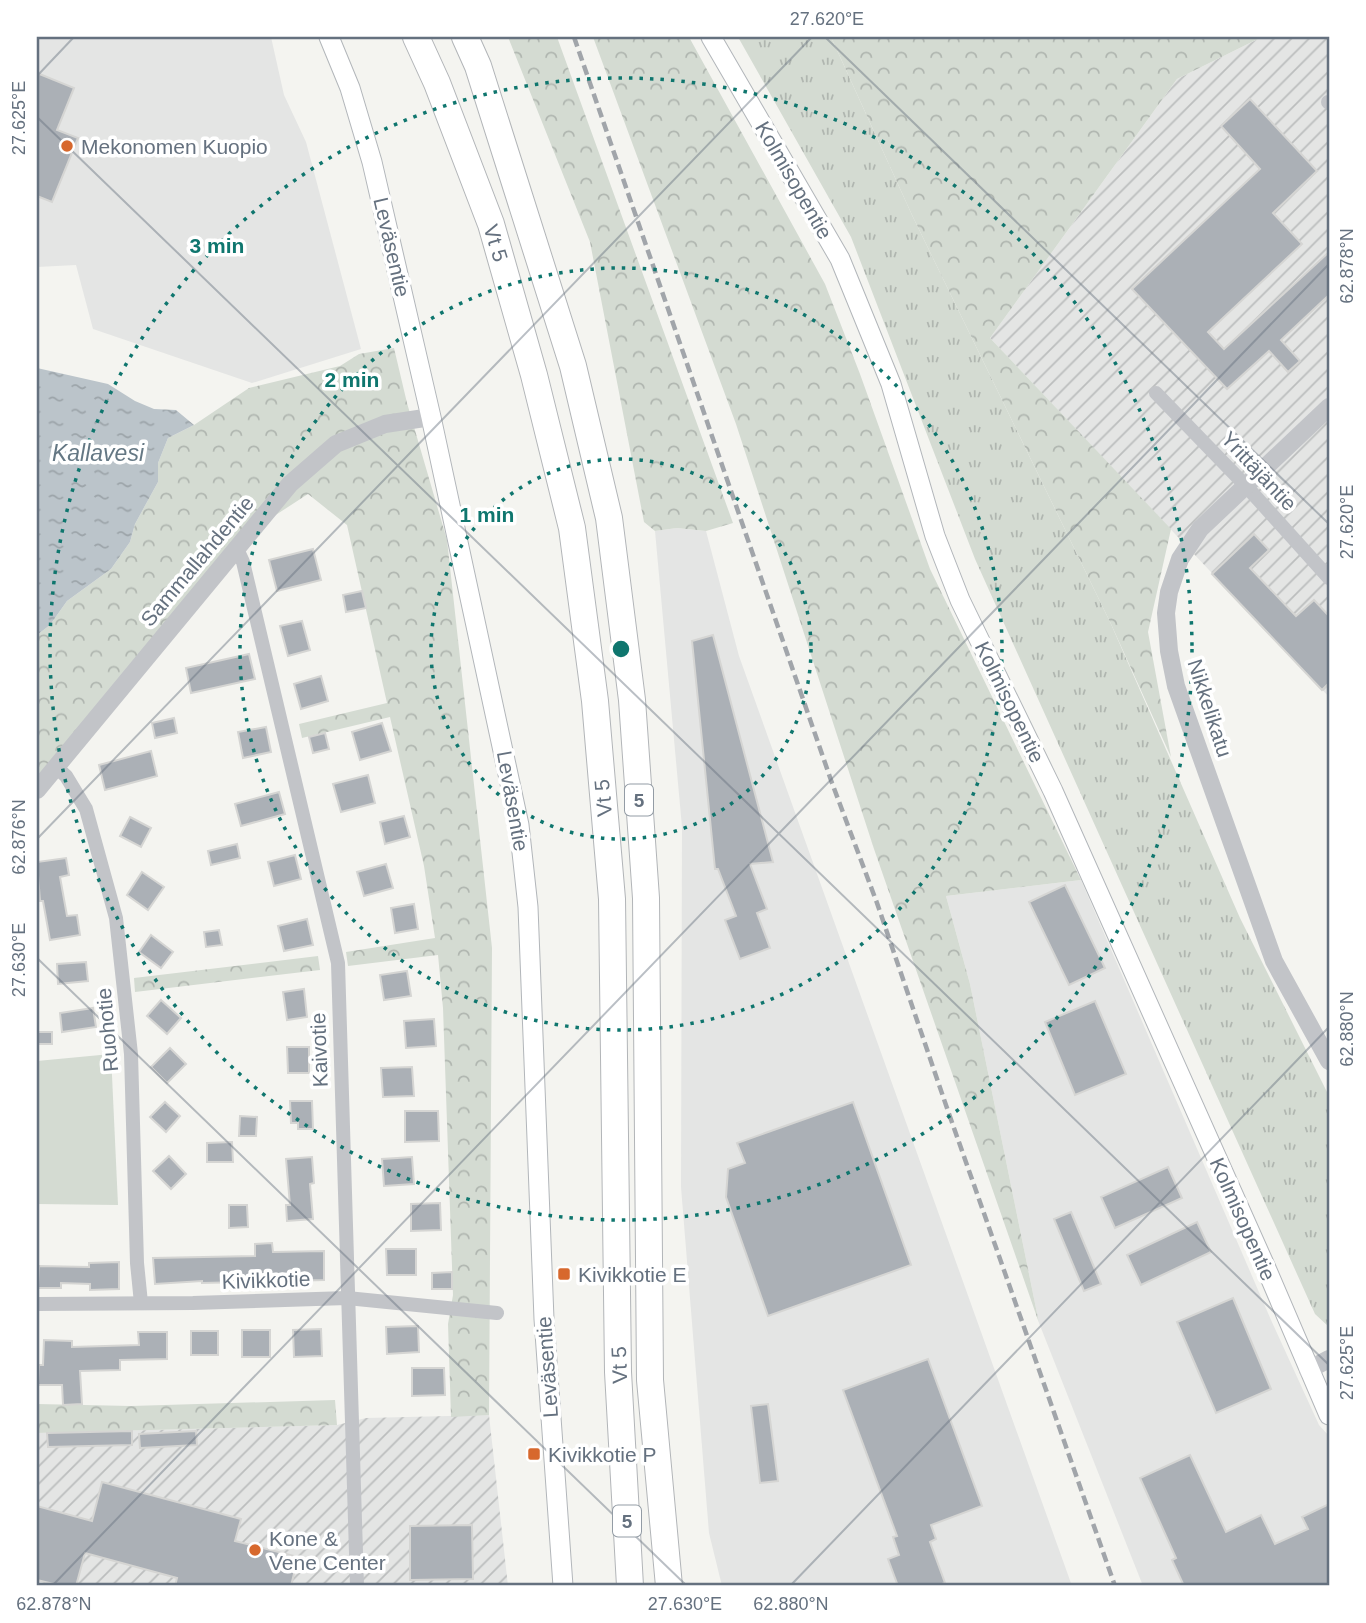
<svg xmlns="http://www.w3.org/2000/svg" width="1366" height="1623" font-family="Arial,sans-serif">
<defs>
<pattern id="industrial-furrows" width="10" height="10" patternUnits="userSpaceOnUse" patternTransform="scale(1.75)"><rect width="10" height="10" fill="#e4e5e4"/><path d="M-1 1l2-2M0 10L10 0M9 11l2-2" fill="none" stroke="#bcbebe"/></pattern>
<pattern id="grass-tufts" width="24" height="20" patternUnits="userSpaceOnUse" patternTransform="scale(1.75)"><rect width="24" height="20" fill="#d4dbd2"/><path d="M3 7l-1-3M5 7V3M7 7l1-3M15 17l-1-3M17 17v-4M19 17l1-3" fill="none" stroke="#b0b6b0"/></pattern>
<pattern id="forest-crowns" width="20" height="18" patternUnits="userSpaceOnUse" patternTransform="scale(1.75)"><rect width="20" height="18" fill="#d4dbd2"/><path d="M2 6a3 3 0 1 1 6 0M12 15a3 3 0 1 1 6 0" fill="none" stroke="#b0b6b0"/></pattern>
<pattern id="water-ripples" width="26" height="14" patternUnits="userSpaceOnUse" patternTransform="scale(1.75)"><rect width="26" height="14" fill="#bbc4ca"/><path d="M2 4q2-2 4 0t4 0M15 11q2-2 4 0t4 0" fill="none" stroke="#9ca4a9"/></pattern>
</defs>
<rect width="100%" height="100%" fill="#f4f4f0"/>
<!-- built -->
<g fill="#e4e5e4">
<polygon points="37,37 271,37 284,95 306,142 361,349 252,383 93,329 76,265 37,267"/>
<polygon points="677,528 706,531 739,656 1072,1586 722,1586 709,1533 681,1187 682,827 655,531"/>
<polygon points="1081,880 1271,1320 1319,1425 1329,1436 1329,1586 1143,1586 1039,1323 970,984 946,896"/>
</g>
<!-- industrial -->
<g fill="url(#industrial-furrows)">
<polygon points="1262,37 1329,37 1329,697 990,338 1177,79"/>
<polygon points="489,1415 508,1586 37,1586 37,1433 337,1425 366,1418"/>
</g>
<!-- grass -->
<polygon fill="url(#grass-tufts)" points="738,37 831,37 912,215 1111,624 1240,918 1329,1096 1329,1327 1315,1314 975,559 851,237"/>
<!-- forest -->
<g fill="url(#forest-crowns)">
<polygon points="508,37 557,37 733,523 706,531 677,528 655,531 644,522 590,242"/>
<polygon points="593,37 689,37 825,284 860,374 930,569 1081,880 946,896 970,984 1039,1323 874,849 736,424"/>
<polygon points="831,37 1262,37 1177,79 990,338 1171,529 1148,632 1171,757 1111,624 912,215"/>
<polygon points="394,348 407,403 447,540 492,948 489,1415 451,1417 448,1324 453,1295 443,1008 438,955 348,966 346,952 435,938 424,866 390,717 302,738 299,724 387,703 347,525 308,494 228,546 37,785 37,635 50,625 67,601 111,569 130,542 135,524 158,482 158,463 168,438 194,425 249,388 340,366 359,354"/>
<polygon points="318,956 320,970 135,992 134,978"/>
<polygon points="335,1400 337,1425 37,1433 37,1404 131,1406"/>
</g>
<!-- park -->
<polygon fill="#d4dbd2" points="111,1054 118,1205 37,1204 37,1061"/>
<!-- water -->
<polygon fill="url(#water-ripples)" points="37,368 108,384 135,401 154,409 176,410 194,425 168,438 158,463 158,482 135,524 130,542 111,569 67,601 50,625 37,635"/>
<!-- building -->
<g fill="#abb0b6" stroke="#d5d5d3" stroke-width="2">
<polygon points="37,73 74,88 57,130 78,138 52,202 37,196"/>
<polygon points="1250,99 1317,171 1273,213 1302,244 1208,332 1224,349 1329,252 1329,295 1281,340 1300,361 1288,372 1269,351 1227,389 1132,289 1260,169 1221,126"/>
<polygon points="1254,534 1269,550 1250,568 1296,616 1314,600 1329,616 1329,683 1322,690 1212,574"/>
<polygon points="313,549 321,580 277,591 269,560"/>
<polygon points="362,591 366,608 346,612 343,595"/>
<polygon points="302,621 310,650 288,656 280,626"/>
<polygon points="713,635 773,862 750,864 767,909 757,913 770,948 740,959 725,920 736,916 718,869 715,869 692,641"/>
<polygon points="249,654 255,679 191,693 186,668"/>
<polygon points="321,676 328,701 301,709 294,684"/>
<polygon points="174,718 177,733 155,738 152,723"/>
<polygon points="382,723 391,751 360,760 352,732"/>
<polygon points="266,727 271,752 243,758 238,732"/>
<polygon points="325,733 329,749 313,753 309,737"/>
<polygon points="151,751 157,776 105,790 99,765"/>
<polygon points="368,775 375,803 341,812 333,784"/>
<polygon points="279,792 285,814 241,826 235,804"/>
<polygon points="404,816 410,837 385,844 380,822"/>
<polygon points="130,817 151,828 141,847 120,836"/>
<polygon points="237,844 240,858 211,865 208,851"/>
<polygon points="295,855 301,879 274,886 268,862"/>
<polygon points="66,858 69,875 60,877 67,916 77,915 80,935 50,940 43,901 40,901 37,862"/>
<polygon points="386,864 393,888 364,896 357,872"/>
<polygon points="142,872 164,887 148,910 127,895"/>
<polygon points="1065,885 1105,968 1069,985 1029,902"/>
<polygon points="414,904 418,929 395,933 391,908"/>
<polygon points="307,919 313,945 284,951 278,926"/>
<polygon points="219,930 222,945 206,947 204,932"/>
<polygon points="151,935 173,952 161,968 139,952"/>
<polygon points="86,962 88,981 58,984 57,964"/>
<polygon points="407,971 411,996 384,1000 380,975"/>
<polygon points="304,989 307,1017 287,1020 283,992"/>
<polygon points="161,1000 181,1018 167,1034 147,1016"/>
<polygon points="1095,1001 1126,1074 1075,1095 1045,1022"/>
<polygon points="93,1008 96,1027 62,1032 60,1013"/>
<polygon points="434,1019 436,1046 406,1048 404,1021"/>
<rect x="38" y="1032" width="14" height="12"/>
<polygon points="287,1047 309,1047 309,1073 288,1073"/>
<polygon points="170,1048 186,1064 167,1083 151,1067"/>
<polygon points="412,1067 414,1096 383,1097 381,1068"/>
<polygon points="290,1101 312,1101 313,1129 298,1129 298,1123 291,1123"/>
<polygon points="165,1102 180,1116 166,1132 150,1117"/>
<polygon points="853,1102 911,1265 768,1316 726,1197 728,1169 745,1163 737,1143"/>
<polygon points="405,1111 438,1111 439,1141 405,1142"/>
<polygon points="240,1116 257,1117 256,1136 239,1136"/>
<polygon points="232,1142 233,1162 207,1162 207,1143"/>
<polygon points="169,1156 186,1174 171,1189 153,1171"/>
<polygon points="312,1157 314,1183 310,1184 313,1219 287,1221 286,1205 290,1205 286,1159"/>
<polygon points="412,1157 414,1184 384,1186 382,1159"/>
<polygon points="1168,1167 1182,1198 1115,1228 1101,1197"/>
<polygon points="440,1203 441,1230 411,1231 411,1204"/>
<polygon points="229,1205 247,1205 248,1227 229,1228"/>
<polygon points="1071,1212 1101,1284 1084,1291 1054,1219"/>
<polygon points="1197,1222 1211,1252 1141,1285 1127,1255"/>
<polygon points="272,1243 273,1252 324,1251 324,1280 202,1283 202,1281 155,1284 153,1258 255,1256 255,1244"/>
<polygon points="386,1249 416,1249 416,1275 387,1275"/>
<polygon points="119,1262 119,1289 90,1290 90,1284 61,1283 61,1288 38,1288 39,1266 89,1267 89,1263"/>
<polygon points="452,1272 452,1289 432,1289 432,1273"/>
<polygon points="1233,1298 1271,1389 1216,1413 1177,1322"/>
<polygon points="418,1326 419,1352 387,1354 386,1327"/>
<polygon points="321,1329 322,1356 294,1357 293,1330"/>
<rect x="242" y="1330" width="28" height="27"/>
<rect x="191" y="1331" width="27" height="24"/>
<polygon points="138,1332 167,1332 167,1359 120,1360 120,1370 80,1371 82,1404 63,1405 62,1385 38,1385 39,1365 43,1365 44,1340 72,1341 72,1347 139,1345"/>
<polygon points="928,1359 982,1506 931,1525 936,1539 930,1542 945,1583 936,1586 898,1586 888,1559 899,1555 893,1537 897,1536 843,1390"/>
<polygon points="412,1368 444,1368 445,1395 412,1396"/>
<polygon points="768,1404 778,1481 760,1483 751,1406"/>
<polygon points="132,1431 132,1445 48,1447 47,1433"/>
<polygon points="196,1431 197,1445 140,1448 139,1434"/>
<polygon points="1190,1455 1226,1532 1261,1515 1275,1544 1308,1529 1302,1517 1329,1504 1329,1586 1184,1586 1172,1560 1176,1558 1140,1478"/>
<polygon points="102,1482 241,1519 235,1541 298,1557 291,1586 175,1586 177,1578 85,1553 76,1586 62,1586 37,1580 37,1506 92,1521"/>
<polygon points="472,1525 473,1579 410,1580 410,1526"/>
</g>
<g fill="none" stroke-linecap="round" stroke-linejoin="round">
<!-- secondary casing -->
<g stroke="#b2b6ba" stroke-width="21">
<g id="secondary">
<polyline points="329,37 350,88 372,162 431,417 519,825 528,907 544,1319 563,1586"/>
<polyline points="711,37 840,259 891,384 935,536 960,600 1053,791 1266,1268 1329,1415"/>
</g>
</g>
<!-- motorway casing -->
<g stroke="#b2b5b8" stroke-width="28">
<g id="motorway">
<polyline points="416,37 437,83 491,224 534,375 572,528 595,701 612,899 618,1372 630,1586"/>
<polyline points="465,37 478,66 573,366 609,518 632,700 646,898 650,1380 669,1586"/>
</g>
</g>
<!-- minor -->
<g stroke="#c2c4c8" stroke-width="14">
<polyline points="1328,102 1329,103"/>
<polyline points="1156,393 1246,486 1329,578"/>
<polyline points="237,549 243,562 338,963 357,1586"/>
<polyline points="56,767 66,776 86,809 116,918 131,1054 137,1263 141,1303"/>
<polyline points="37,1304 193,1303 347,1298 497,1313"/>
</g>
<!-- tertiary -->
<g stroke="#c2c4c8" stroke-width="18">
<polyline points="1329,407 1200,529 1180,559 1169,592 1166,613 1169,651 1176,686 1274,961 1329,1061"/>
<polyline points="37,790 290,484 336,444 385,424 431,417"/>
<polyline points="1308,1370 1329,1359"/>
</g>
<!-- secondary -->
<use href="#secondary" stroke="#fff" stroke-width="19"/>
<!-- motorway -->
<use href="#motorway" stroke="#fff" stroke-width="26"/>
<!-- rail -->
<polyline stroke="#a1a5aa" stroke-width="4.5" stroke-dasharray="10 5" stroke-linecap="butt" points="574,37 832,783 877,903 948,1111 1115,1586"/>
</g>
<!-- ticks -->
<path fill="none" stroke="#65717f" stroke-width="2" stroke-opacity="0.45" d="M825,37L1329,524M37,76L74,37M37,117L1329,1365M37,839L812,37M37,958L687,1586M52,1586L1329,264M790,1586L1329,1027"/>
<!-- distance rings -->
<g fill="none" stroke="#0f766e" stroke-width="3.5" stroke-dasharray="3.5 7">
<circle cx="621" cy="649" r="190"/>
<circle cx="621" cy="649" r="381"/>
<circle cx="621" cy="649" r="571"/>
</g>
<!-- markers -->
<g fill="#d7682d" stroke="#fff" stroke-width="2.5">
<circle cx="67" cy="146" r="7"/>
<rect x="557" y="1267" width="14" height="14" rx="3.5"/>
<rect x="527" y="1447" width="14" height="14" rx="3.5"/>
<circle cx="255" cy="1550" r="7"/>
</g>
<g text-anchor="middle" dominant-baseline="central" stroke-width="7" stroke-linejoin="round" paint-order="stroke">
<!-- shield labels -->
<g fill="#fff" stroke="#939ca5" stroke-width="2">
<rect x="625" y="784.5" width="28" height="31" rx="5"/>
<rect x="613" y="1505.5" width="28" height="31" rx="5"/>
</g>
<g font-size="19" font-weight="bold" fill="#65717f">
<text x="639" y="800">5</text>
<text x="627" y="1521">5</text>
</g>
<!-- poi labels -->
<g font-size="21" fill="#65717f" stroke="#fff" text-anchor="start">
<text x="81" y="146">Mekonomen Kuopio</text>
<text x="578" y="1274">Kivikkotie E</text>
<text x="548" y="1454">Kivikkotie P</text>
<text x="269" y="1538">Kone &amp;<tspan x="269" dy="24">Vene Center</tspan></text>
</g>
<!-- street labels -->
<g font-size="21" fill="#65717f" stroke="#fff">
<text transform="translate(794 180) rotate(60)">Kolmisopentie</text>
<text transform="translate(496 243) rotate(73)">Vt 5</text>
<text transform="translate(392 247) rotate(77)">Leväsentie</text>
<text transform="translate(1259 471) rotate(47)">Yrittäjäntie</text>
<text transform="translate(197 561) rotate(-50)">Sammallahdentie</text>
<text transform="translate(1010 702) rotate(64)">Kolmisopentie</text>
<text transform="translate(1210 708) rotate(72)">Nikkelikatu</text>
<text transform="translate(603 798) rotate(-95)">Vt 5</text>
<text transform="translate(513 801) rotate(80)">Leväsentie</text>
<text transform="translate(107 1030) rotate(-95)">Ruohotie</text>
<text transform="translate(319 1050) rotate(-92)">Kaivotie</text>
<text transform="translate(1243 1219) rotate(66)">Kolmisopentie</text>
<text transform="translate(266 1280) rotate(-2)">Kivikkotie</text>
<text transform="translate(619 1365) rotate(-92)">Vt 5</text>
<text transform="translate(547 1367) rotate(-94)">Leväsentie</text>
</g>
<!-- water labels -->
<g font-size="23" font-style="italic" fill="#657884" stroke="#fff">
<text x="98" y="453">Kallavesi</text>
</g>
</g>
<circle cx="621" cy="649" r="10" fill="#0f766e" stroke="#fff" stroke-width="3.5"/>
<g font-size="21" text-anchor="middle" font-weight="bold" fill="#0f766e" stroke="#fff" stroke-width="7" stroke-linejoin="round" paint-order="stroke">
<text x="217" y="253">3 min</text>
<text x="352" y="387">2 min</text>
<text x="487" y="522">1 min</text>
</g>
<!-- border -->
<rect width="1366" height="1623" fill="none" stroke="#ffffff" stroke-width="77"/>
<rect x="38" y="38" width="1290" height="1546" fill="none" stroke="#65717f" stroke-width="2.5"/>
<g font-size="18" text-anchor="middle" fill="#65717f">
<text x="827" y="25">27.620°E</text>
<text transform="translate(19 118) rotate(-90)" y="6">27.625°E</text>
<text transform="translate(1347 266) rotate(-90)" y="6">62.878°N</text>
<text transform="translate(1347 522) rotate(-90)" y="6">27.620°E</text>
<text transform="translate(19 837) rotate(-90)" y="6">62.876°N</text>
<text transform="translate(19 960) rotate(-90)" y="6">27.630°E</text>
<text transform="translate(1347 1029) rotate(-90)" y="6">62.880°N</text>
<text transform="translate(1347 1363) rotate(-90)" y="6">27.625°E</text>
<text x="54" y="1610">62.878°N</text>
<text x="685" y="1610">27.630°E</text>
<text x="791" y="1610">62.880°N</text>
</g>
</svg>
